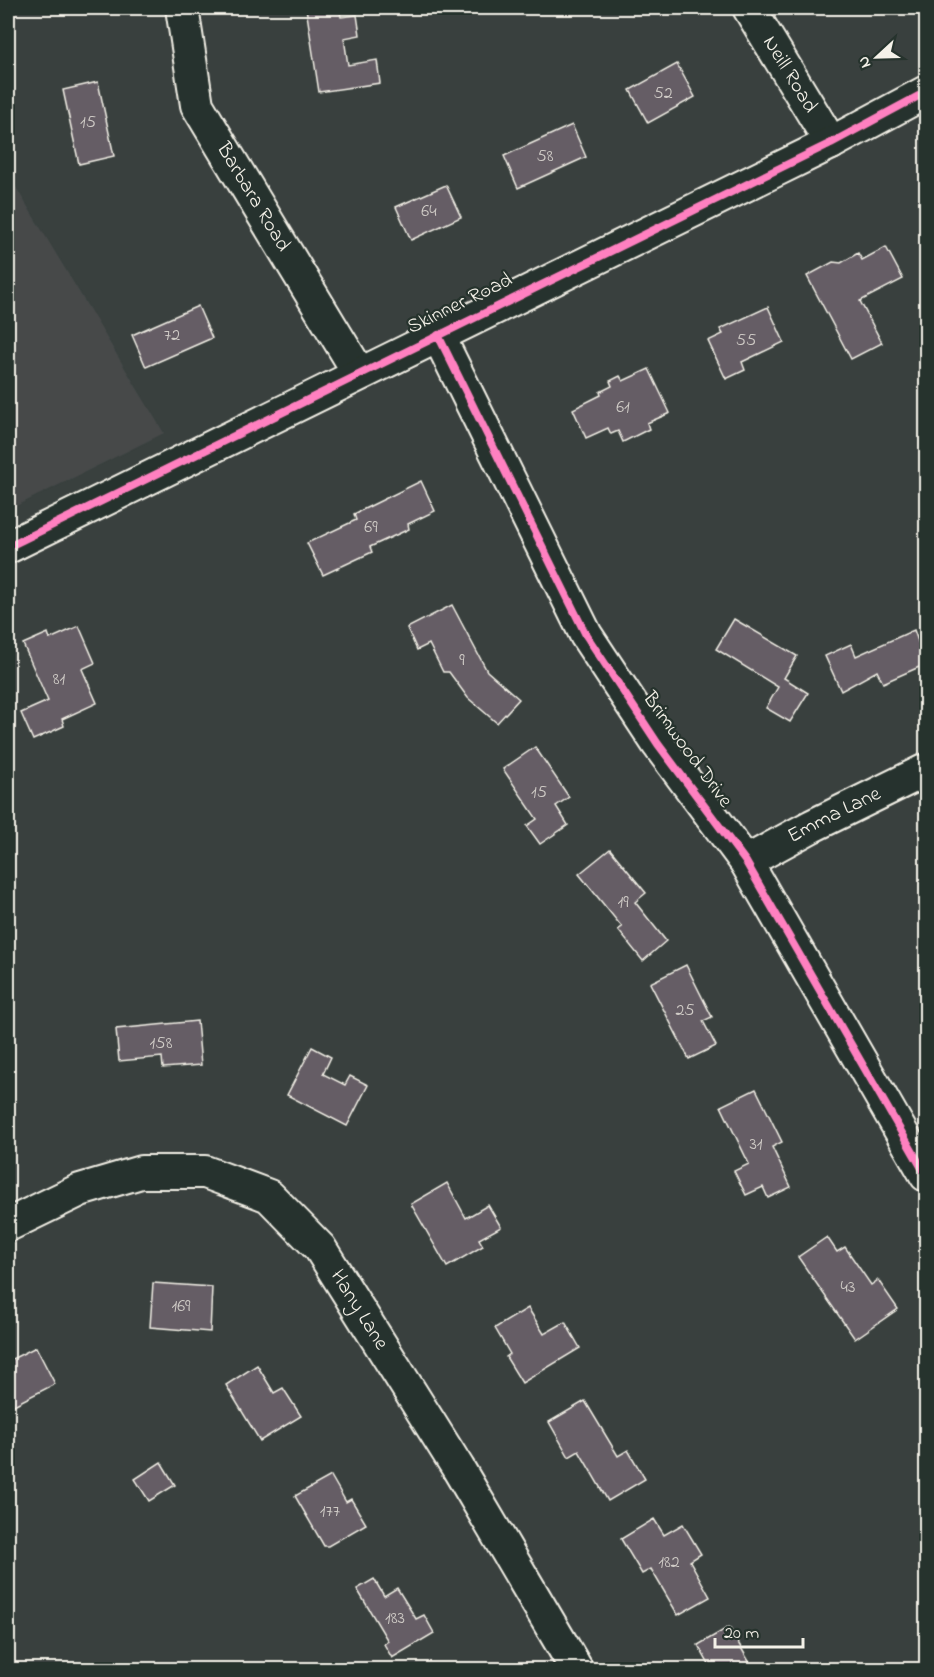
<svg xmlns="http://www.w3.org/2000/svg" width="934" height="1677" font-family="'Indie Flower',sans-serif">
<rect width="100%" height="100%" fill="#39403e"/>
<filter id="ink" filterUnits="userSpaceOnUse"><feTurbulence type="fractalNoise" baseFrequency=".0167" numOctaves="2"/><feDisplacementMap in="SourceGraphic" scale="12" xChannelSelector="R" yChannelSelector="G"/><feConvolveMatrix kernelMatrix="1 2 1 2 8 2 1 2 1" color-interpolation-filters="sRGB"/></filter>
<g filter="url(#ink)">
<!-- built -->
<polygon fill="#46494a" points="8,174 164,433 8,510"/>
<!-- building -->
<g fill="#655d65" stroke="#f4f1e8" stroke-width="1.5">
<polygon points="306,8 339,8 341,17 357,15 360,35 344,38 348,65 377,60 380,83 319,92"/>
<polygon points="677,64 695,97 648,123 630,90"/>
<polygon points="98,82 114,156 79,164 63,90"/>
<polygon points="572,125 586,157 518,188 504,156"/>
<polygon points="446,185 461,217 411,240 396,207"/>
<polygon points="886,247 903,279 860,301 882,343 851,359 807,276 833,262 841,263 858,253 862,260"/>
<polygon points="198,306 212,338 146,367 132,335"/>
<polygon points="768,307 784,342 742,362 745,370 726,379 708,341 723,334 720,329"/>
<polygon points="649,369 670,413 647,423 649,429 623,442 618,431 611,434 608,428 586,438 573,409 601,395 600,392 612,386 610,381 620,376 623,381"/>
<polygon points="421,481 435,511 408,524 409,529 370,547 372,552 323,575 307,543 356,520 354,514"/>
<polygon points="452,605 487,671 519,699 497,723 468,698 449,672 443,672 429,644 417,650 407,628"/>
<polygon points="734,619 797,656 784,678 808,693 790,722 766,708 778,687 716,649"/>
<polygon points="79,626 95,663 82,669 97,703 62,719 64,726 33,740 21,713 48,701 23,644 48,633 50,639"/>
<polygon points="914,630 926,664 883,683 877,671 841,691 825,656 851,644 856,656"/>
<polygon points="535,747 569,797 556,806 568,825 540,844 527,826 537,819 503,769"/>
<polygon points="610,849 646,893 635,902 666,941 643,961 618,930 622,927 579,874"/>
<polygon points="686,965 712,1017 703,1021 716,1046 689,1059 650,983"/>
<polygon points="197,1021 201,1065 163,1068 162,1057 119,1061 116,1029"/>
<polygon points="312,1047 331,1057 323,1074 345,1085 350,1076 368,1085 347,1126 287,1095"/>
<polygon points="756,1089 782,1142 772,1147 791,1187 768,1198 763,1187 746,1195 734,1171 749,1164 721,1106"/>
<polygon points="8,1102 14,1117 8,1120"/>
<polygon points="447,1183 466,1218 488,1205 501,1227 479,1239 483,1246 447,1267 411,1204"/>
<polygon points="827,1237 837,1252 845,1247 871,1285 878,1280 898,1309 855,1339 798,1257"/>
<polygon points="153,1283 212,1287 210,1332 150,1327"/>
<polygon points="528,1308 544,1334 565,1322 580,1348 522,1383 506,1357 510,1354 495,1328"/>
<polygon points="36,1347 55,1384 8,1408 8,1361"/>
<polygon points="257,1365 274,1393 283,1388 301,1416 260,1441 226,1385"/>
<polygon points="585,1401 618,1456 628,1450 645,1479 608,1501 579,1451 569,1457 549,1422"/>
<polygon points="161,1462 175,1485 149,1501 135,1479"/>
<polygon points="331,1476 346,1502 351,1499 366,1524 328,1546 324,1546 295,1496"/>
<polygon points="654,1519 664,1535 683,1524 701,1554 690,1561 710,1597 678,1615 651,1569 642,1574 621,1539"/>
<polygon points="374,1579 384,1596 397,1588 416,1619 424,1615 434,1633 392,1658 384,1644 388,1641 357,1589"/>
<polygon points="729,1627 754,1670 712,1670 698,1645"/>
</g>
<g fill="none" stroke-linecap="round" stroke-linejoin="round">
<!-- minor casing -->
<g stroke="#f4f1e8" stroke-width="36">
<g id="minor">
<path id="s1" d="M182,8L197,105L359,373"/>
<path id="s2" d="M749,8L831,143"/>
<polyline points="438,335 586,635 658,744 746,862 926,1175"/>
<polyline points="8,547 831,143 926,92"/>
<path id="s3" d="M746,862L812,826L926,770"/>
<path id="s4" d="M8,1225L80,1190L141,1172H205L269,1196L320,1248L458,1468L577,1670"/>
</g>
</g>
<!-- minor -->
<use href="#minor" stroke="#26332d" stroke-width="32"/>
<!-- cycleway casing -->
<g stroke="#26332d" stroke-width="11">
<g id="cycleway">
<polyline points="438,335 586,635 658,744 746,862 926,1175"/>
<polyline points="8,547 831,143 926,92"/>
</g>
</g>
<!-- cycleway -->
<use href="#cycleway" stroke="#ff80c0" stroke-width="8"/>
</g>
</g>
<g text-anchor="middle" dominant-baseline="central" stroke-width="4.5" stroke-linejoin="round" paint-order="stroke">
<!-- number labels -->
<g font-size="18" fill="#d0ccc7">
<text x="663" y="94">52</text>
<text x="88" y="123">15</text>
<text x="545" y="157">58</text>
<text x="429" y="212">64</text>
<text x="172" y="336">72</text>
<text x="746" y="341">55</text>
<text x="623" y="408">61</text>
<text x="371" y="528">69</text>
<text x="462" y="661">9</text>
<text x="59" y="680">81</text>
<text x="539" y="793">15</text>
<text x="623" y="903">19</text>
<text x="685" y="1011">25</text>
<text x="161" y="1044">158</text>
<text x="756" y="1145">31</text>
<text x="848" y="1288">43</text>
<text x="181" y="1307">169</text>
<text x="330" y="1512">177</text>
<text x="669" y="1563">182</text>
<text x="395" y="1619">183</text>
</g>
<!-- street labels -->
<g font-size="21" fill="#f4f1e8" stroke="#26332d">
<text stroke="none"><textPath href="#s2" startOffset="78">Neill Road</textPath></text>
<text stroke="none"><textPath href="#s1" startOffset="206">Barbara Road</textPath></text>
<text transform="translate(460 304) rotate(-26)">Skinner Road</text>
<text transform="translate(687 750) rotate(54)">Brimwood Drive</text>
<text stroke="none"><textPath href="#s3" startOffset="100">Emma Lane</textPath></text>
<text stroke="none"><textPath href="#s4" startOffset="422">Hany Lane</textPath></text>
</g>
</g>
<!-- margin -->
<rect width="934" height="1677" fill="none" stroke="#26332d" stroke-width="30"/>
<rect x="15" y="15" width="904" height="1647" fill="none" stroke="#f4f1e8" stroke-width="2" filter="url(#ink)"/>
<!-- north arrow -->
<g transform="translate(877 57) rotate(248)" stroke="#26332d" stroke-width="4.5" paint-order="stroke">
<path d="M0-4.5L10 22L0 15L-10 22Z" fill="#f4f1e8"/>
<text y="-9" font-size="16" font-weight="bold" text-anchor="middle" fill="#f4f1e8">N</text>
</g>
<!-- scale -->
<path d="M715 1638v9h88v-9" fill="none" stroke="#f4f1e8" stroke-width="3"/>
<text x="724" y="1638" font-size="18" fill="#f4f1e8" stroke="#26332d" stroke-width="4.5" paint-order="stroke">20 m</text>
</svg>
